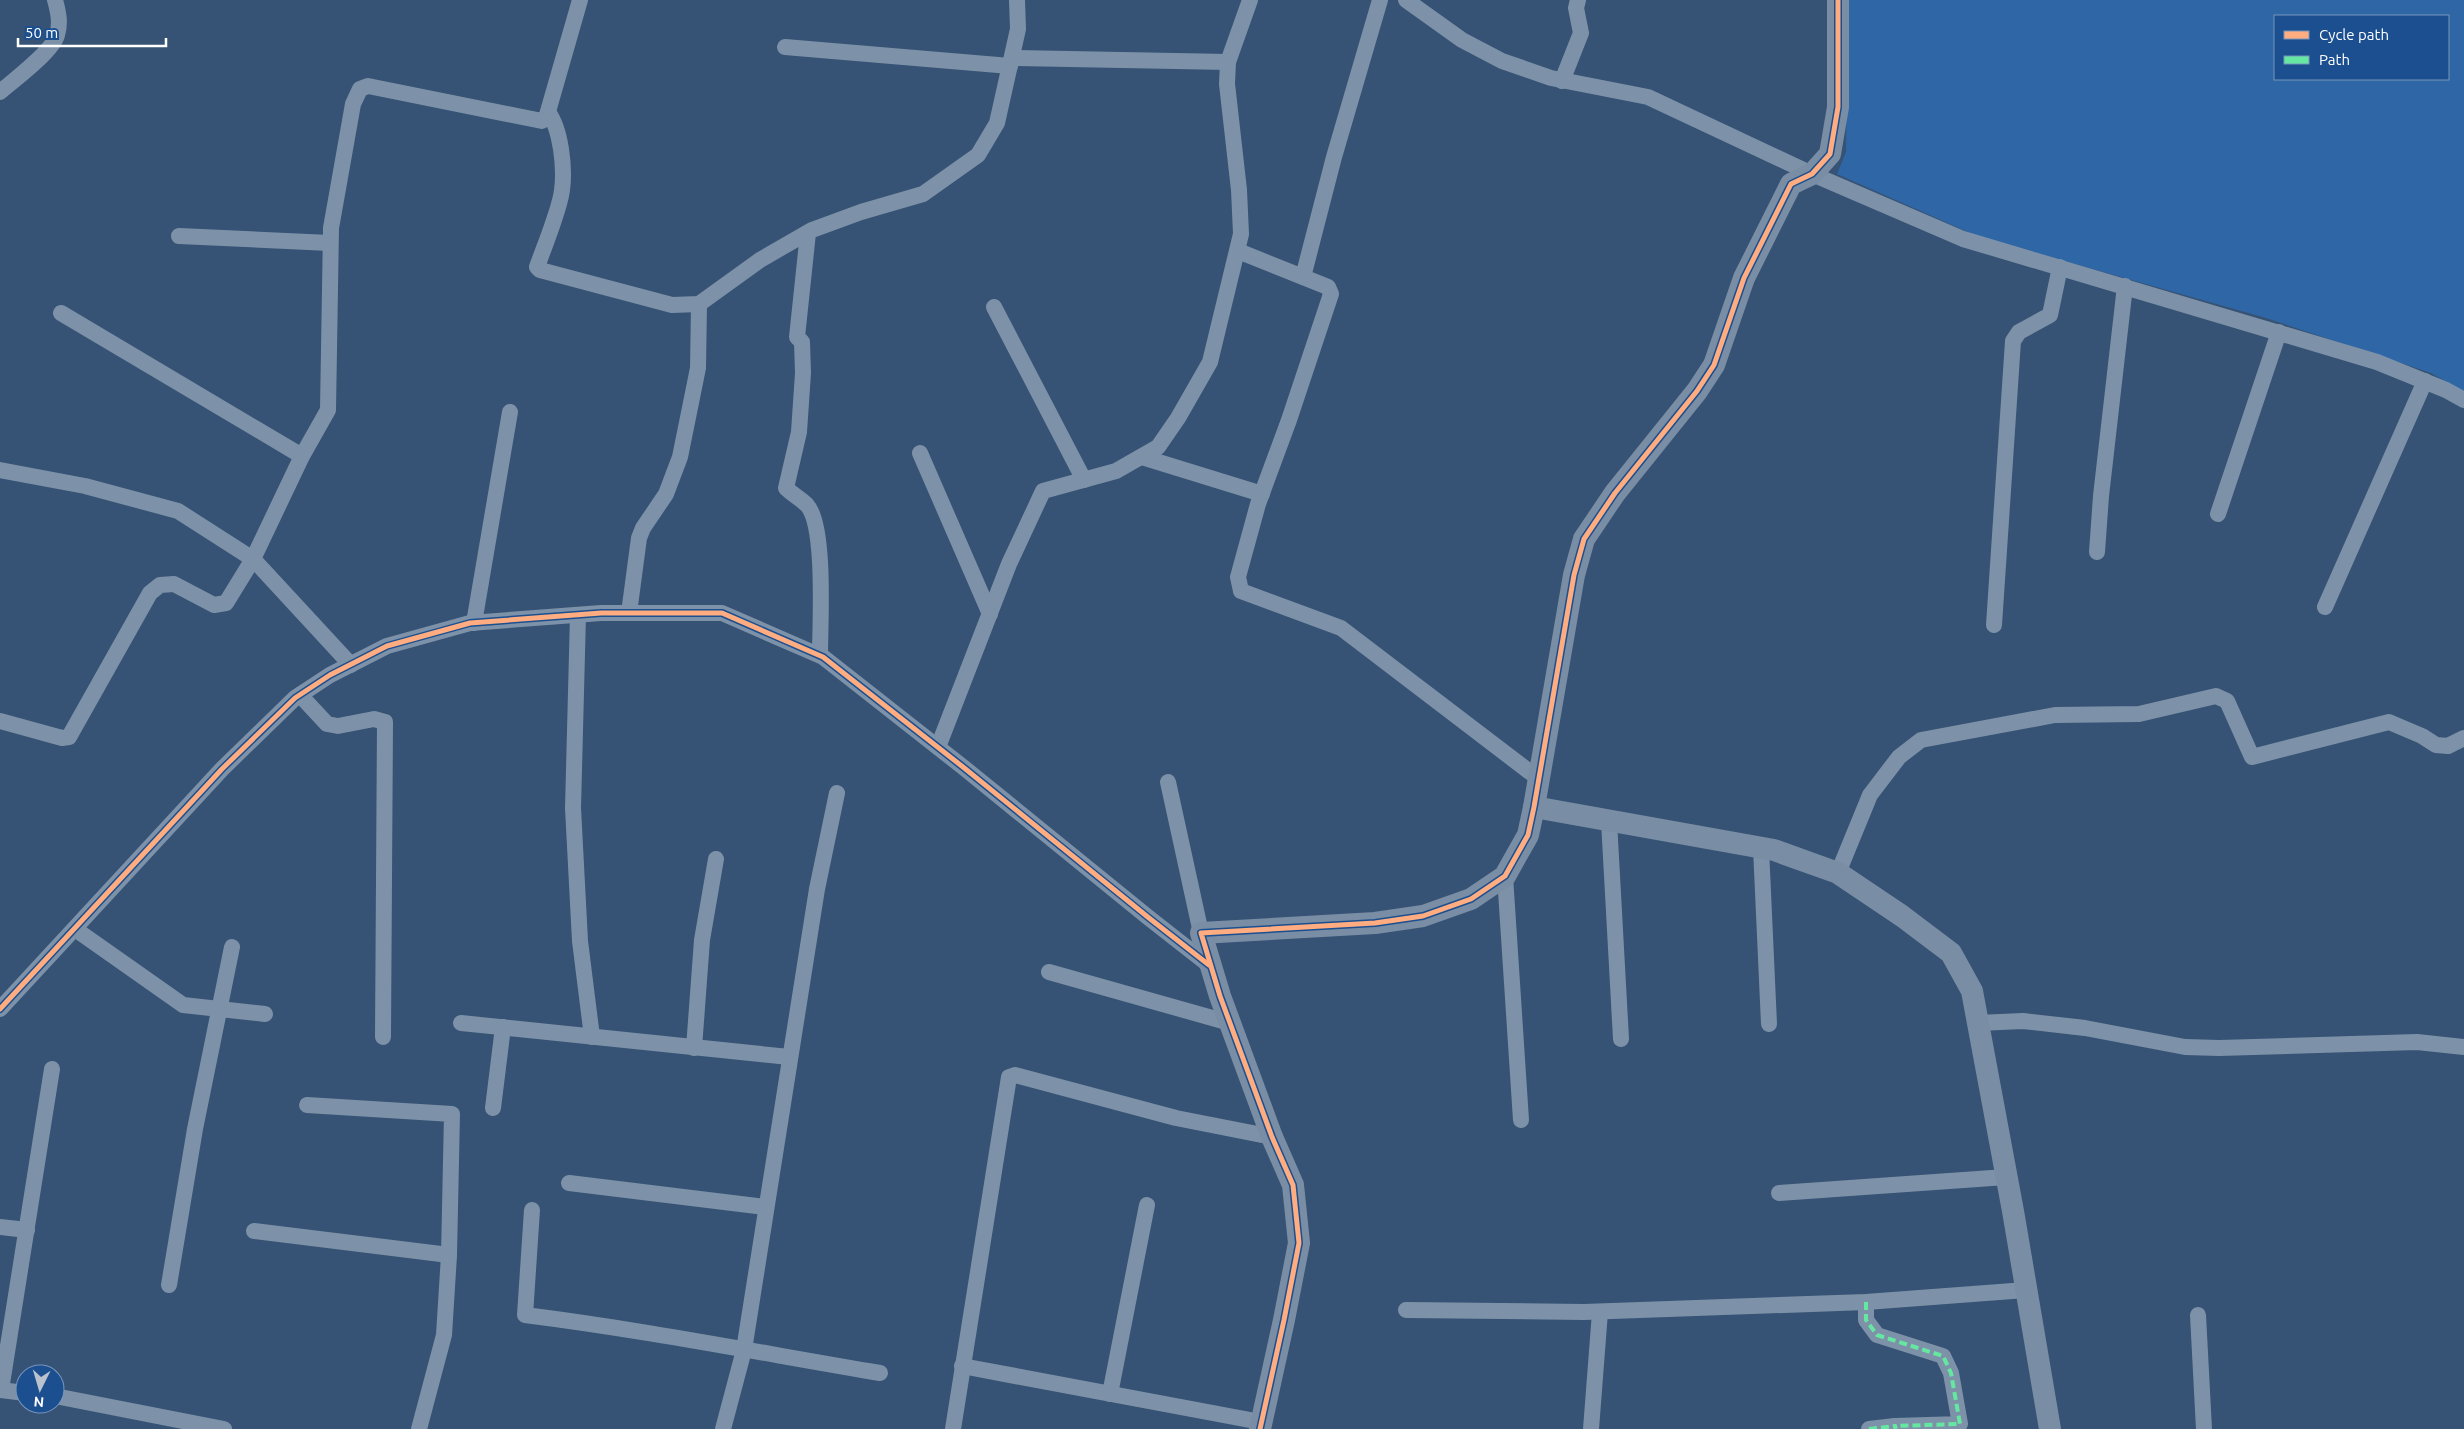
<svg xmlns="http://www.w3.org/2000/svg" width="2464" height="1429" font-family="Ubuntu,sans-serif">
<rect width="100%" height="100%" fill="#365274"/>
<!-- green -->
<path fill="#2f66a5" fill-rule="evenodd" d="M1848,0H2464V392L2431,373L2266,318L1979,237L1837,174L1846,152ZM2275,16H2448V79H2275Z"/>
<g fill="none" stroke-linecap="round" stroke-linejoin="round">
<!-- street -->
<g stroke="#7d92a8" stroke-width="16">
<polyline points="1406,0 1462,40 1502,61 1551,78 1648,97 1812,174 1963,239 2377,362 2446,390 2464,400"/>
<polyline points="785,47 1010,66"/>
<polyline points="1012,58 1228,62"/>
<polyline points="1562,81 1581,33 1576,8 1578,0"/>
<path d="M0,92C14,80 53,51 57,35C61,23 58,11 55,0"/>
<path d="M548,112C561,129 565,168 562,190C560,209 544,247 537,267L540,270L672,305L699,304L760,260L812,230L861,212L923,194L978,155L997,123L1018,29L1017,0"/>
<path d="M808,233L797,337L802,342L803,373L799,432L786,488C792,494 801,499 807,505C826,526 820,625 820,655"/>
<polyline points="179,236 330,243"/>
<polyline points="1238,251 1328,287 1331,294 1289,420 1258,504 1238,577 1241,591 1341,628 1539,779"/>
<polyline points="1303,277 1334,157 1380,0"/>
<polyline points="994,307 1084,480"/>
<polyline points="61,313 302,456"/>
<polyline points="920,453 990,614"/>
<polyline points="1142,457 1262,494"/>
<polyline points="0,470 85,486 178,511 253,559 351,665"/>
<polyline points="2218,514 2279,332"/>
<polyline points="2097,552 2101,496 2125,286"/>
<polyline points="2325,607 2425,381"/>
<polyline points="629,613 639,538 643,528 666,494 680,457 698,368 699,304"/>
<polyline points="578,615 573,808 580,941 592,1037"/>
<polyline points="474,623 510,412"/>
<polyline points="1994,625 2013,341 2019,332 2050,315 2060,267"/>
<polyline points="300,695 327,724 338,726 374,719 385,722 383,1037"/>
<polyline points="0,721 62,738 69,737 150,593 160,585 174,584 214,605 226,603 253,559 302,456 328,410 331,228 353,104 360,89 368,86 542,121 547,115 580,0"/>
<polyline points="938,747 1009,564 1043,491 1116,471 1158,447 1178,418 1210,362 1241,234 1239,190 1227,84 1228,62 1250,0"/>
<polyline points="1168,782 1201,933"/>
<polyline points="1609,821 1621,1039"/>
<polyline points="1761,848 1769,1024"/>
<polyline points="1838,873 1870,795 1899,757 1921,740 2055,715 2139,714 2216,696 2227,701 2252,757 2389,722 2422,736 2436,745 2448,746 2464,738"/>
<polyline points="1505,876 1521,1120"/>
<polyline points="75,929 183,1005 265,1014"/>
<polyline points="1049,972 1230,1023"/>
<polyline points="0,1009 222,769 295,698 330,675 387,646 470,623 601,613 722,613 823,657 963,767 1149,918 1209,965"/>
<polyline points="461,1023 789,1057"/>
<polyline points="1978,1023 2023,1021 2085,1028 2185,1047 2219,1048 2417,1042 2464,1047"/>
<polyline points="694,1048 702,940 716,859"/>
<polyline points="307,1105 452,1114 449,1255 444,1335 419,1429"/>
<polyline points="493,1108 503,1027"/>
<polyline points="569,1183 765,1207"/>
<polyline points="1779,1193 2006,1177"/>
<path d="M532,1210L525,1315C644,1330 761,1353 880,1373"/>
<polyline points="0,1227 27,1230"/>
<polyline points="254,1231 449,1255"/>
<polyline points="169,1285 195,1129 232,947"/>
<polyline points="1866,1302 1866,1320 1877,1335 1943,1356 1951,1373 1960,1424 1895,1426"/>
<polyline points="1406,1310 1584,1312 1866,1302 2026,1290"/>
<polyline points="2198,1315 2204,1429"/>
<polyline points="962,1366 1261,1422"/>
<polyline points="0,1390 25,1393"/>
<polyline points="1,1390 52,1069"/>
<polyline points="1110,1394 1147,1205"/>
<polyline points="55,1396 224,1429"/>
<polyline points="723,1429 744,1350 817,889 837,793"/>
<polyline points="953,1429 1009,1077 1015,1075 1176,1118 1272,1137"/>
<polyline points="1591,1429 1600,1312"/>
<polyline points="1869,1429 1895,1426 1896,1429"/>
</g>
<!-- secondary -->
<g stroke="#798da4" stroke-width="22">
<polyline points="1534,807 1774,850 1838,873 1902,916 1951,953 1972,991 2013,1211 2050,1429"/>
<polyline points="1260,1429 1284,1320 1299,1243 1293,1185 1272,1137 1220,996 1201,933 1375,923 1423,916 1471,899 1505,876 1528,835 1534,807 1574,575 1584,539 1615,493 1697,391 1714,365 1744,278 1791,184 1812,174 1830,154 1838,107 1838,0"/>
</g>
<!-- quiet -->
<g stroke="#66e7a1" stroke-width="4" stroke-dasharray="8 4" stroke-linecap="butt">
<polyline points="1866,1302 1866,1320 1877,1335 1943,1356 1951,1373 1960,1424 1895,1426"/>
<polyline points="1869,1429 1895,1426 1896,1429"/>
</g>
<!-- cycleway casing -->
<g stroke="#1b4f8f" stroke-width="8">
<g id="cycleway">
<polyline points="0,1009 222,769 295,698 330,675 387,646 470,623 601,613 722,613 823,657 963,767 1149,918 1209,965"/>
<polyline points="1260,1429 1284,1320 1299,1243 1293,1185 1272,1137 1220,996 1201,933 1375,923 1423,916 1471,899 1505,876 1528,835 1534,807 1574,575 1584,539 1615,493 1697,391 1714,365 1744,278 1791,184 1812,174 1830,154 1838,107 1838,0"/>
</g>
</g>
<!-- cycleway -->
<use href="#cycleway" stroke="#ffac80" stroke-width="5"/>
</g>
<!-- legend -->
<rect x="2274" y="15" width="175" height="65" fill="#1b4f8f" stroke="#7695bc"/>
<rect x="2284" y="31" width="25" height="8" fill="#ffac80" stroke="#7695bc"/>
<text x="2319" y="40" font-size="15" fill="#ffffff">Cycle path</text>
<rect x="2284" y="56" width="25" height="8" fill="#66e7a1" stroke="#7695bc"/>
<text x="2319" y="65" font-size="15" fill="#ffffff">Path</text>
<!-- north arrow -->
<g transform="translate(40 1389) rotate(185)"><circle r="24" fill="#1b4f8f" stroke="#7695bc"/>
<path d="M0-4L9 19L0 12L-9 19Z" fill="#b9c2ce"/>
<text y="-8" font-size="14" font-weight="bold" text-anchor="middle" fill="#ffffff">N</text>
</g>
<!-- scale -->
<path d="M18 38v8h148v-8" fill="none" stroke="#ffffff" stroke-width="2.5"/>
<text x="25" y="38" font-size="15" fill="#ffffff" stroke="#1b4f8f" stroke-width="4" paint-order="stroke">50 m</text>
</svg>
